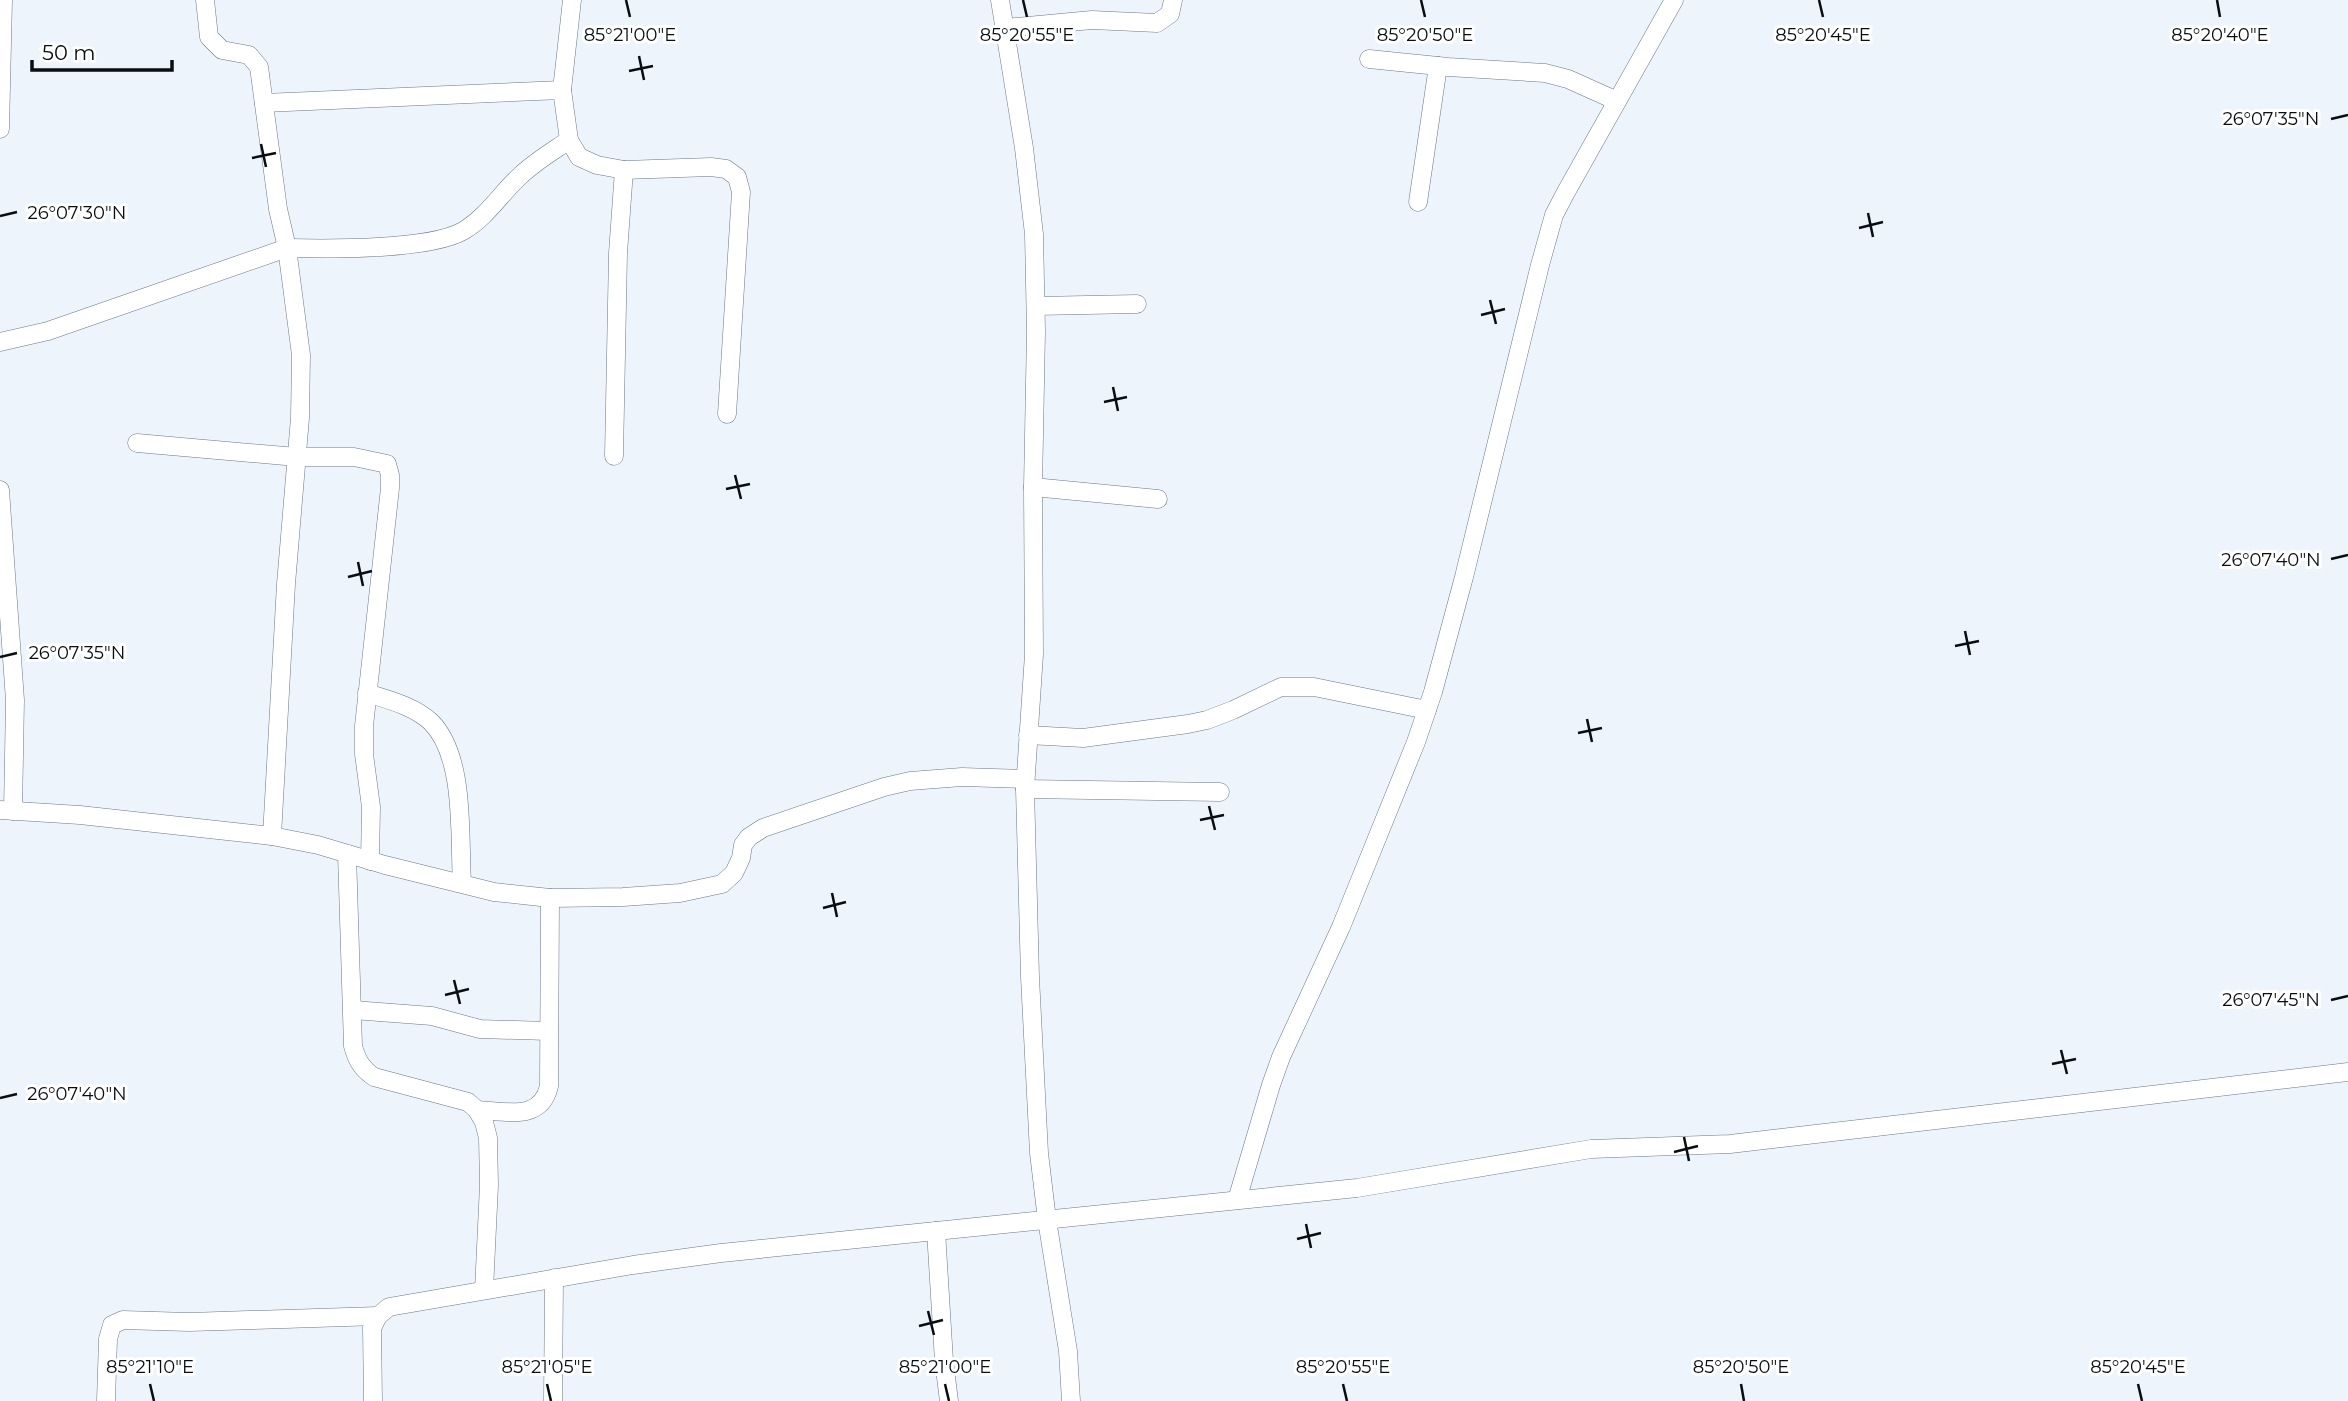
<svg xmlns="http://www.w3.org/2000/svg" width="2348" height="1401" font-family="Montserrat,sans-serif">
<rect width="100%" height="100%" fill="#eef4fb"/>
<g fill="none" stroke-linecap="round" stroke-linejoin="round">
<!-- minor casing -->
<g stroke="#697887" stroke-width="19">
<g id="minor">
<polyline points="205,0 209,37 222,50 249,55 259,67 278,209 287,248 301,355 300,418 286,584 272,836"/>
<polyline points="1000,0 1024,148 1034,234 1036,331 1033,487 1034,654 1025,789 1030,977 1039,1153 1047,1220 1068,1351 1071,1401"/>
<polyline points="1005,28 1092,20 1157,23 1170,14 1173,0"/>
<polyline points="1369,59 1448,67 1545,73 1568,79 1617,101"/>
<polyline points="562,90 572,0"/>
<polyline points="264,103 562,90 569,140 579,157 597,165 624,170 711,167 726,169 737,177 741,192 727,414"/>
<polyline points="0,129 3,0"/>
<polyline points="1418,202 1438,66"/>
<polyline points="1036,306 1137,304"/>
<path d="M0,342L48,331L287,248C327,249 429,250 463,231C487,217 501,193 521,175C536,161 553,151 569,140"/>
<polyline points="137,443 297,457 354,457 387,464 390,475 390,488 364,726 364,754 371,807 370,861"/>
<polyline points="614,456 618,253 624,170"/>
<polyline points="1033,487 1158,499"/>
<polyline points="0,490 15,700 13,811"/>
<path d="M367,693C389,700 414,706 431,722C466,757 459,837 462,883"/>
<polyline points="1028,735 1083,738 1188,724 1207,720 1233,710 1281,687 1314,687 1427,710"/>
<polyline points="1025,789 1220,792"/>
<polyline points="0,810 80,815 272,836 318,845 385,865 494,892 550,898 623,897 680,893 722,884 734,873 741,858 743,845 749,837 763,828 884,787 910,781 962,777 1025,779"/>
<path d="M347,854L353,1046C357,1060 361,1068 374,1077L468,1102L477,1110L484,1122L488,1138L489,1185L484,1290"/>
<polyline points="353,1010 432,1016 480,1029 548,1031"/>
<path d="M477,1110C506,1111 541,1122 549,1086L550,898"/>
<polyline points="1237,1200 1271,1085 1281,1057 1341,927 1416,742 1433,692 1464,577 1540,265 1554,215 1566,192 1674,0"/>
<polyline points="936,1231 944,1361 949,1401"/>
<polyline points="106,1401 108,1339 112,1325 123,1320 189,1322 378,1316"/>
<polyline points="373,1401 372,1328 378,1316 389,1307 633,1265 721,1253 1357,1188 1591,1149 1730,1144 2348,1072"/>
<polyline points="553,1401 554,1278"/>
</g>
</g>
<!-- minor -->
<use href="#minor" stroke="#fff" stroke-width="18"/>
</g>
<!-- ticks -->
<path fill="none" stroke="#080d12" stroke-width="2.5" d="M626,0L630,17M1023,0L1027,17M1421,0L1425,17M1819,0L1823,17M2217,0L2220,17M639,56L644,80M629,71L653,66M2331,119L2348,115M261,144L266,167M252,158L276,153M1868,213L1873,237M0,216L17,212M1859,228L1883,222M1490,300L1496,324M1481,315L1505,309M1113,387L1118,411M1104,402L1127,397M735,475L741,499M726,489L750,484M2331,559L2348,555M358,562L363,586M348,577L372,571M1965,631L1970,655M1955,646L1979,641M0,657L17,653M1587,719L1592,742M1578,733L1602,728M1209,806L1215,830M1200,820L1224,815M832,893L837,917M823,908L846,902M454,980L460,1004M445,995L469,989M2331,1000L2348,996M2061,1050L2067,1074M2052,1064L2076,1059M0,1098L17,1094M1684,1137L1689,1161M1674,1152L1698,1146M1306,1224L1311,1248M1297,1239L1321,1233M928,1311L934,1335M919,1326L943,1320M150,1384L154,1401M547,1384L551,1401M945,1384L949,1401M1343,1384L1347,1401M1741,1384L1744,1401M2138,1384L2142,1401"/>
<g font-size="18" text-anchor="middle" fill="#080d12" stroke="#fff" stroke-width="6" stroke-linejoin="round" paint-order="stroke">
<text x="630" y="41">85°21'00"E</text>
<text x="1027" y="41">85°20'55"E</text>
<text x="1425" y="41">85°20'50"E</text>
<text x="1823" y="41">85°20'45"E</text>
<text x="2220" y="41">85°20'40"E</text>
<text x="2271" y="125">26°07'35"N</text>
<text x="77" y="219">26°07'30"N</text>
<text x="2271" y="566">26°07'40"N</text>
<text x="77" y="659">26°07'35"N</text>
<text x="2271" y="1006">26°07'45"N</text>
<text x="77" y="1100">26°07'40"N</text>
<text x="150" y="1373">85°21'10"E</text>
<text x="547" y="1373">85°21'05"E</text>
<text x="945" y="1373">85°21'00"E</text>
<text x="1343" y="1373">85°20'55"E</text>
<text x="1741" y="1373">85°20'50"E</text>
<text x="2138" y="1373">85°20'45"E</text>
</g>
<!-- scale -->
<path d="M32 60v10h140v-10" fill="none" stroke="#080d12" stroke-width="3.5"/>
<text x="42" y="60" font-size="21" fill="#080d12" stroke="#ffffff" stroke-width="5" paint-order="stroke">50 m</text>
</svg>
